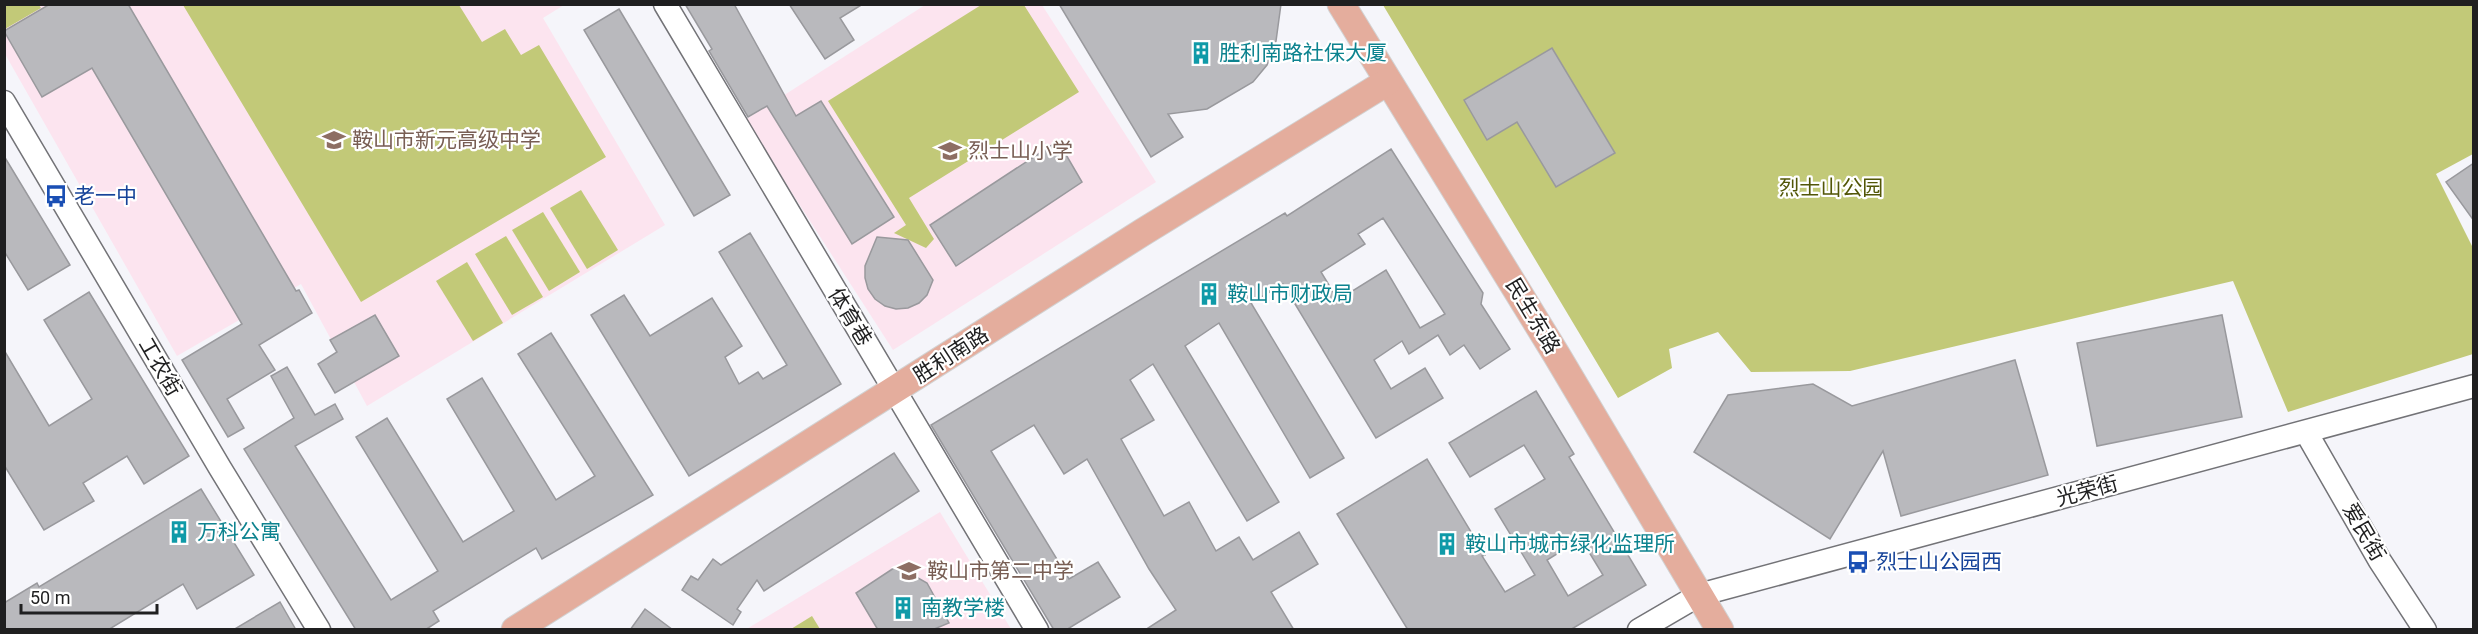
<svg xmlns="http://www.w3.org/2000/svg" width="2478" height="634" font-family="Roboto,'Noto Sans SC',sans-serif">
<rect width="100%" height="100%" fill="#f5f5fa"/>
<!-- education -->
<g fill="#fce4ef">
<polygon points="39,4 564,5 543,18 665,225 367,406 301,284 177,356 5,54 4,29 40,8"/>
<polygon points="925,5 1042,5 1156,182 893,350 745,120"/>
<polygon points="940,512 1011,629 745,630"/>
</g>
<!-- green -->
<g fill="#c2c978">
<polygon points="4,5 39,5 41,8 5,29"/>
<polygon points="183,5 459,5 482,42 505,29 521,55 539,45 606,157 361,302"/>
<polygon points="981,5 1024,5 1079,92 909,198 934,239 926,248 894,233 906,225 828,101"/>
<polygon points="1383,5 2473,5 2473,154 2436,174 2473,248 2473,354 2288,412 2233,281 1850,371 1751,372 1718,332 1669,349 1672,368 1618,398"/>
<polygon points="581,190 618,250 587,269 550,208"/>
<polygon points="543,212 580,272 549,291 512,230"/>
<polygon points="506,236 543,297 512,315 475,254"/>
<polygon points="467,262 503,323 473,341 436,281"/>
<polygon points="812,616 820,629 791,629"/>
</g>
<!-- building -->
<g fill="#b9b9bd" stroke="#99999d" stroke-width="1.5" fill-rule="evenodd">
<polygon points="50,4 128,4 296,291 299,290 312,313 259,345 275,370 227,399 244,428 228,437 182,360 242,324 92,68 42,97 4,31"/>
<polygon points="685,4 734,4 796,116 821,101 894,217 852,244 767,106 748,117 709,51 712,49"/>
<polygon points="789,4 863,4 840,18 854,40 825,59"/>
<polygon points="1059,4 1281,4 1276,41 1267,65 1253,82 1207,109 1168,114 1183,137 1151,157"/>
<polygon points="619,9 730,195 694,216 584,30"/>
<polygon points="1552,48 1615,153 1556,187 1517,122 1487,140 1464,100"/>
<polygon points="1058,141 1082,182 956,266 930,225"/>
<path d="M1391,149L1483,293L1481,304L1510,349L1480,369L1464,345L1450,355L1438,335L1409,354L1402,341L1374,360L1391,389L1425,368L1443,398L1376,438L1283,284L1251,303L1344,458L1310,478L1219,323L1185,346L1279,502L1247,521L1153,364L1130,380L1154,420L1121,439L1164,516L1189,502L1216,551L1239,537L1253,560L1299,532L1318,564L1271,592L1294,630H1145L1176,610L1149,569L1087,459L1064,474L1034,425L991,451L1069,579L1098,562L1120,597L1066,630H1054L931,425L1285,213L1287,216ZM1383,218L1445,314L1420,328L1386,270L1338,300L1321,272L1365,244L1358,234Z"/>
<polygon points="4,156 70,265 28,290 4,251"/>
<polygon points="2474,163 2474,221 2446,182"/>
<polygon points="750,233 841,384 689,476 591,315 624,295 650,336 712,298 742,346 725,357 739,384 758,372 763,379 787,365 719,252"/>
<polygon points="877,237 908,240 933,280 927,295 919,303 908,308 896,309 885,306 875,299 868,289 865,278 865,266"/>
<polygon points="89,292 189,456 144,484 127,456 83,483 94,501 44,530 4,465 4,350 49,426 92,399 44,320"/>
<polygon points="375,315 399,356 335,393 318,364 337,352 330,340"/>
<polygon points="2222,315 2242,417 2097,446 2077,343"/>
<polygon points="551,333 653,495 542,559 536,548 433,611 439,621 425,630 356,630 244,449 294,418 271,376 287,367 315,415 335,404 343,419 295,446 391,600 438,571 356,437 387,418 463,542 514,511 447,399 482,378 556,500 595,476 518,354"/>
<polygon points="2015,360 2048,475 1901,516 1883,451 1830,539 1694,452 1728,395 1813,384 1852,406"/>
<path d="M1536,391L1574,454L1569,457L1646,585L1570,630H1408L1337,514L1427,459L1485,555L1482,556L1505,592L1535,575L1495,509L1545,479L1524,445L1470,477L1449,443ZM1581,539L1603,575L1568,596L1547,560Z"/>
<polygon points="894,453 919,491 764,591 757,580 737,609 741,612 733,625 682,590 691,576 698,580 713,559 721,565"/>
<polygon points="201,489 254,575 197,609 183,584 108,630 4,630 4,603 37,583 39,587"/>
<polygon points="897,566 927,583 949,623 932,630 878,630 856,593"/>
<polygon points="280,602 296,630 233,630"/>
<polygon points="645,609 673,630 630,630"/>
</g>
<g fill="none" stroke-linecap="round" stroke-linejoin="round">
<!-- minor casing -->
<g stroke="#737377" stroke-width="25">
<g id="minor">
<polyline points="665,4 1037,630"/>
<polyline points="4,102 220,468 319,630"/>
<polyline points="2306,432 2380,561 2425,630"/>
<polyline points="1639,630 1699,595 2474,386"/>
</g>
</g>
<!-- major casing -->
<g stroke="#d2d2d2" stroke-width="29">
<g id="major">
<polyline points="1341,4 1556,354 1720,630"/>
<polyline points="515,630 1143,232 1387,82"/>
</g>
</g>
<!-- minor -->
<use href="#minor" stroke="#fff" stroke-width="22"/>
<!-- major -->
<use href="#major" stroke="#e4ad9d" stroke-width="27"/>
</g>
<!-- icons -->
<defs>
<g id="building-bare" transform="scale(1.8)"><path d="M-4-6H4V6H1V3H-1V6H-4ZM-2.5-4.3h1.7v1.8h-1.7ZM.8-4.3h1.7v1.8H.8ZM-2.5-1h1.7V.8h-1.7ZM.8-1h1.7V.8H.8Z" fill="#0f9aa8" stroke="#fff" stroke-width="2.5" paint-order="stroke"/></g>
<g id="school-bare" transform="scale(1.8)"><path d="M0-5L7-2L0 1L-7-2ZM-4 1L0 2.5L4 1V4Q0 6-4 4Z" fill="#8d6e63" stroke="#fff" stroke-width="2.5" paint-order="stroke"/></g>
<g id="bus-bare" transform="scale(1.8)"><path d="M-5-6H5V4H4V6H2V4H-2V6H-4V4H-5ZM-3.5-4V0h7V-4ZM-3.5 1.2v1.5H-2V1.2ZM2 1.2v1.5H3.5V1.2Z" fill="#1a4fb4" stroke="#fff" stroke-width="2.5" paint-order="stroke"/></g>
</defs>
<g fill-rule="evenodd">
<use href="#building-bare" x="1201" y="53"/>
<use href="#school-bare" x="334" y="140"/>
<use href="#school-bare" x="950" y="151"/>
<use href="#bus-bare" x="56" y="196"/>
<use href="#building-bare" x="1209" y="294"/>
<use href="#building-bare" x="179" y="532"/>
<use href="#building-bare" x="1447" y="544"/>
<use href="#bus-bare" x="1858" y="562"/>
<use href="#school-bare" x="909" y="571"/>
<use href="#building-bare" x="903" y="608"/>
</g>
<g text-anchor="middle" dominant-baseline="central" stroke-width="4.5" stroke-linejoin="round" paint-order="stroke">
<!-- culture labels -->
<g font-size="21" fill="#0d838f" stroke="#fff" text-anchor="start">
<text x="1219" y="53">胜利南路社保大厦</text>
<text x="1227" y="294">鞍山市财政局</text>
<text x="197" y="532">万科公寓</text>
<text x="1465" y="544">鞍山市城市绿化监理所</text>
<text x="921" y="608">南教学楼</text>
</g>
<!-- education labels -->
<g font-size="21" fill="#785e54" stroke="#fff" text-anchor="start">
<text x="352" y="140">鞍山市新元高级中学</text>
<text x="968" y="151">烈士山小学</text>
<text x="927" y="571">鞍山市第二中学</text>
</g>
<!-- park labels -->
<g font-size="21" fill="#525607" stroke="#fff">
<text x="1831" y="188">烈士山公园</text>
</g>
<!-- transit labels -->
<g font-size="21" fill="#164399" stroke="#fff" text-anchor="start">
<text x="74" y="196">老一中</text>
<text x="1876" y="562">烈士山公园西</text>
</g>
<!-- street labels -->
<g font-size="21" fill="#1f1f20" stroke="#fff">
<text transform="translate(1533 316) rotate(59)">民生东路</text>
<text transform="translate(850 317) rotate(59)">体育巷</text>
<text transform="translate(951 355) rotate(-33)">胜利南路</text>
<text transform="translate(160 367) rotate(60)">工农街</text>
<text transform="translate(2087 491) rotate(-15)">光荣街</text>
<text transform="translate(2364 532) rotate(60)">爱民街</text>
</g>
</g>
<!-- border -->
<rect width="2478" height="634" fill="none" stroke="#1f1f20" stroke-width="12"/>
<!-- scale -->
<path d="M21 604v9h136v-9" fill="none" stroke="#1f1f20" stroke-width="3"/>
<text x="30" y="604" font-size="18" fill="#1f1f20" stroke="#ffffff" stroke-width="4.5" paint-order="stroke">50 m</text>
</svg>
